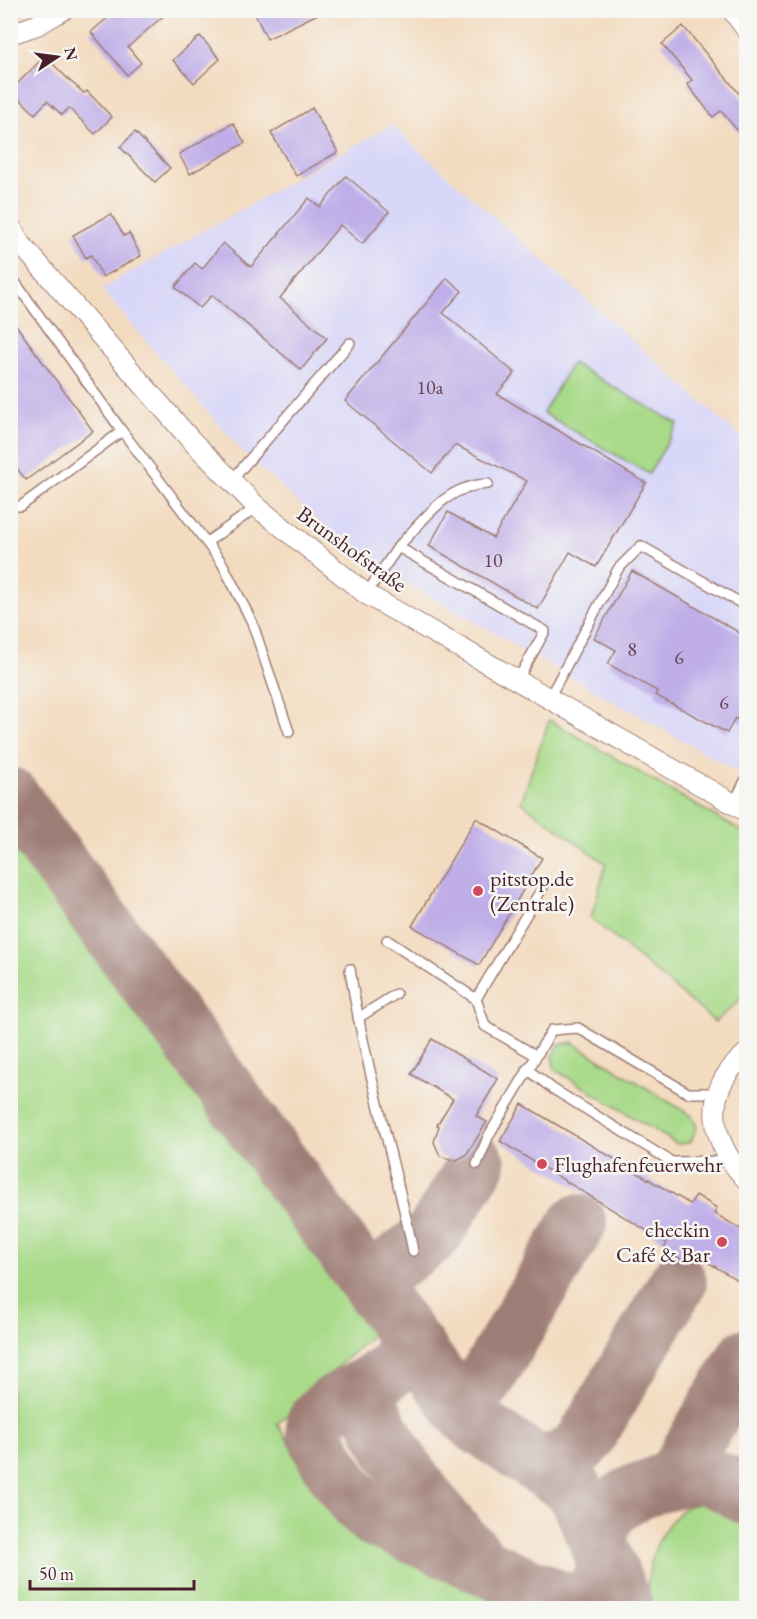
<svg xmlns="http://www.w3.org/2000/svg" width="757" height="1619" font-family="'EB Garamond',serif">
<rect width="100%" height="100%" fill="#f6f6f2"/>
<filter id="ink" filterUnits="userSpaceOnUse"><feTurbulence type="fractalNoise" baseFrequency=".0167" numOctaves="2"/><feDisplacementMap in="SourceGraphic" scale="12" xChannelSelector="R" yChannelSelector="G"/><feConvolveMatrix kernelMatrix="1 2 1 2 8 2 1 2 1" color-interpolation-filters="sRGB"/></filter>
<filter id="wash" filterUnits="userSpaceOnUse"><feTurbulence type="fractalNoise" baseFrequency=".008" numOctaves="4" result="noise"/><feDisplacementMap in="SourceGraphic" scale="24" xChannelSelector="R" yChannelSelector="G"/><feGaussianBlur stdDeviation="1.35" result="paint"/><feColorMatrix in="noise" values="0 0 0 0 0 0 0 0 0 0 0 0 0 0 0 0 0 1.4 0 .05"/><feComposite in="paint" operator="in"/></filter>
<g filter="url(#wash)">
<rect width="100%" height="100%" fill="#f3dbc0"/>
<!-- built -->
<polygon fill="#d9d7f7" points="391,125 746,442 746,777 382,569 315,518 242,451 101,289"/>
<!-- green -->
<g fill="#a8da89" stroke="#797c5a" stroke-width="1.5">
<polygon points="572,363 678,424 649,474 543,413"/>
<polygon points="549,720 746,834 746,995 715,1022 591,918 606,864 521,802"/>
<polygon points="10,831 378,1329 277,1424 355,1541 511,1608 11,1608"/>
<polygon points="572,1042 692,1116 697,1127 690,1143 677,1144 554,1069 553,1056 559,1045"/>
<path d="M717,1503L746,1521V1608H649C644,1575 654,1534 681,1511C690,1503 705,1503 717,1503Z"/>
</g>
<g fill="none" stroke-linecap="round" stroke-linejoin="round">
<!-- taxiway -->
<g stroke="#9e7d76" stroke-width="58">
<polyline points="10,796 461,1409 477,1425 572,1487 581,1502 625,1608"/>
<polyline points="369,1282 433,1235 477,1164"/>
<path d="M398,1322C426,1383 336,1384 315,1423C312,1446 355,1504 373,1517L562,1601C590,1604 606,1585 604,1558"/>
<path d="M380,1377L369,1394C369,1429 445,1529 473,1553"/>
<path d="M441,1382C455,1392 469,1395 483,1384L578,1223"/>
<path d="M534,1461C556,1466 571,1457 585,1440L678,1282"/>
<polyline points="661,1483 677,1473 746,1357"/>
<path d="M599,1545C598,1505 633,1491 667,1482C678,1479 689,1474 699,1475C716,1477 733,1488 746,1496"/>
</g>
</g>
<g id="blocks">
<!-- building -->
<g fill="#bfaee8">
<polygon points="117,10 170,10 128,47 141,63 127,75 91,32"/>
<polygon points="253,10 326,10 267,39"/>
<polygon points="683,26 747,103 747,142 721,111 713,117 687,84 692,80 662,44"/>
<polygon points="200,36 220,59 194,83 173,60"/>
<polygon points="45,56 69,80 84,93 87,91 112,117 95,134 69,108 62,115 47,101 35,114 11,90"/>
<polygon points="312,108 338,152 296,176 271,133"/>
<polygon points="233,123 245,143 190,174 179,154"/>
<polygon points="135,132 170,168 155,182 120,147"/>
<polygon points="346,176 389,212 362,244 340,225 280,298 327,338 301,370 212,295 200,308 175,287 195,263 202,269 223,243 251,267 309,198 320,207"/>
<polygon points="111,214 124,236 129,233 141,256 103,277 91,255 86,258 73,235"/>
<polygon points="447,278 462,291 443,313 515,373 497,394 646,483 596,567 570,552 538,609 429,546 448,512 493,538 527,481 455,445 432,473 345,401"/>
<polygon points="10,317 93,431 26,480 10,460"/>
<polygon points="632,571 747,637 747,725 735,718 727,733 655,695 657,691 608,664 616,650 594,638"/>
<polygon points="476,818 542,858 479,965 412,926"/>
<polygon points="432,1039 498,1079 476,1116 487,1122 466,1155 455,1161 440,1156 434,1142 439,1126 437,1125 453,1099 411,1074"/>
<polygon points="522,1104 690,1204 696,1195 717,1208 714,1213 747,1233 747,1286 691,1252 685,1262 664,1249 667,1243 500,1141"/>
</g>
</g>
</g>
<g filter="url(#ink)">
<use href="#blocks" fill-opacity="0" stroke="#9e7d76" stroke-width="1.5"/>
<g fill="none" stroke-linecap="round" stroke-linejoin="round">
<!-- lane casing -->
<g stroke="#9e7d76" stroke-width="12">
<g id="lane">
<polyline points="10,275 122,431 222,563 252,622 289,732"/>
<polyline points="231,481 350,343"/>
<polyline points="10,506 21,506 122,431"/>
<polyline points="207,542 257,507"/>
<path d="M398,547C426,518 446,485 488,484"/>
<polyline points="366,594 398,547 545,631 517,681"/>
<polyline points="548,700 618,569 641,546 746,606"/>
<polyline points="734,803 746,779"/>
<polyline points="387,940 476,999 485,1026 535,1055"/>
<path d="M350,969C364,1065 394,1156 413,1251"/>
<polyline points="476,999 544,885"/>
<polyline points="358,1018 396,994"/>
<polyline points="527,1069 553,1089 672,1162 730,1161"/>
<polyline points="477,1164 489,1135 552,1030 578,1028 688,1093 716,1093"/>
</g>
</g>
<!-- street casing -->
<g stroke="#9e7d76" stroke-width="22">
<g id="street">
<polyline points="732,10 746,29"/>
<polyline points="10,34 37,25 63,10"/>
<polyline points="10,226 21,244 190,439 257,507 366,594 746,811"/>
<path d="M746,1054C701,1091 709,1140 746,1179"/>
</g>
</g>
<!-- lane -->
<use href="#lane" stroke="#fff" stroke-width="9"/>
<!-- street -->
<use href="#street" stroke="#fff" stroke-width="20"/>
</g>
</g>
<!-- markers -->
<g fill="#d1495b" stroke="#f6f6f2" stroke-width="2">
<circle cx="478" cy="891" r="6"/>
<circle cx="542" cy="1164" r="6"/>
<circle cx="722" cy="1242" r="6"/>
</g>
<g text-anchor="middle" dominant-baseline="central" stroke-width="5" stroke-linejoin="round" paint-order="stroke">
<!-- number labels -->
<g font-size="20" fill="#67435a">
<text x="430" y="387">10a</text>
<text x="493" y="560">10</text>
<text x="632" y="649">8</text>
<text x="679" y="657">6</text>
<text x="724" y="702">6</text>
</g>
<!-- street labels -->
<g font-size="22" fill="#4a1f2b" stroke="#f6f6f2">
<text transform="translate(352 549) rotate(36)">Brunshofstraße</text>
</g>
<!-- poi labels -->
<g font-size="22" fill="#4a1f2b" stroke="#f6f6f2" text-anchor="start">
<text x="490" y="878">pitstop.de<tspan x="490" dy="25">(Zentrale)</tspan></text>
<text x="554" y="1164">Flughafenfeuerwehr</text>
<text x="710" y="1229" text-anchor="end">checkin<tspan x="710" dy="25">Café &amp; Bar</tspan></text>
</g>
</g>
<!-- margin -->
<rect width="757" height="1619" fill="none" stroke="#f6f6f2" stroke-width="36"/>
<!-- north arrow -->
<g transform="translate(57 57) rotate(77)" stroke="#f6f6f2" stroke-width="4.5" paint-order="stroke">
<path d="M0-4.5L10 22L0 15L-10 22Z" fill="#4a1f2b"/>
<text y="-9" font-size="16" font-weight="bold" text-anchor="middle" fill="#4a1f2b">N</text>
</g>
<!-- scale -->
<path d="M30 1580v9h164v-9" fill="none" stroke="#4a1f2b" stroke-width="3"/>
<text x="39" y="1580" font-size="18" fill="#4a1f2b" stroke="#f6f6f2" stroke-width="4.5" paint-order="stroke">50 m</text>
</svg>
